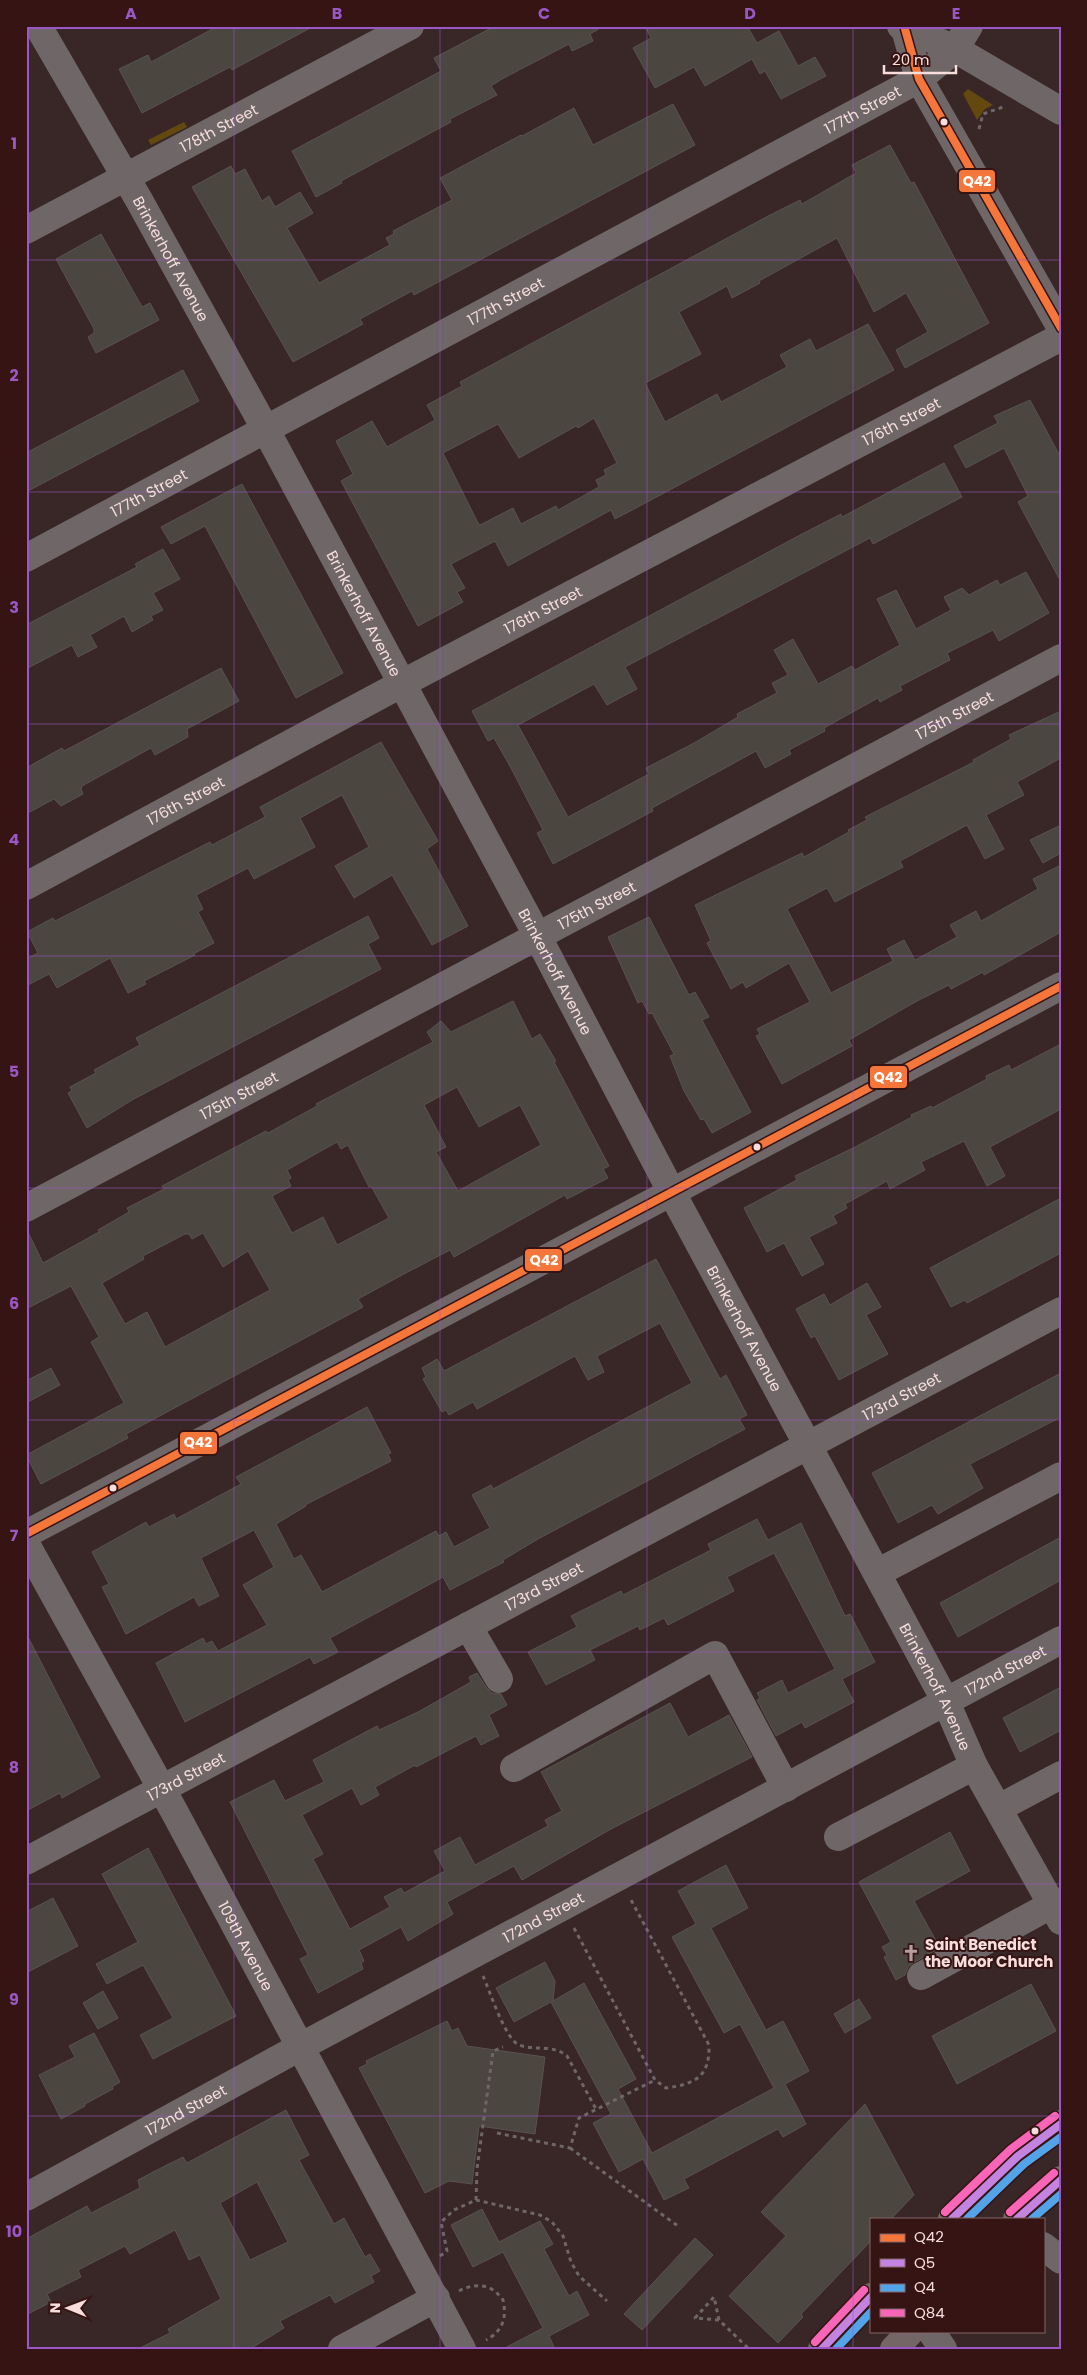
<svg xmlns="http://www.w3.org/2000/svg" width="1087" height="2375" font-family="Poppins,sans-serif">
<rect width="100%" height="100%" fill="#392626"/>
<!-- green -->
<g fill="#63480f">
<polygon points="968,89 993,105 985,109 977,120 963,94"/>
<polygon points="184,122 187,127 151,145 148,140"/>
</g>
<!-- building -->
<g fill="#4c4641" stroke="#59534e" fill-rule="evenodd">
<polygon points="218,26 314,26 232,70 230,67 142,113 119,69 148,55 151,62"/>
<polygon points="495,26 604,26 590,34 593,41 572,51 569,44 502,79 491,86 497,95 450,119 451,122 341,181 342,183 316,197 292,151 441,71 434,58"/>
<polygon points="645,26 747,26 757,43 779,31 798,66 815,57 826,76 781,99 765,71 760,74 752,59 705,86 694,67 655,88 633,48 651,38"/>
<polygon points="673,104 695,145 414,295 412,291 360,319 363,324 293,362 192,187 231,166 235,174 245,169 262,201 269,196 275,207 300,192 313,213 287,228 319,283 390,245 386,238 394,234 393,231 452,200 440,178 521,135 522,136 574,108 593,145"/>
<path d="M890,145L911,183L914,182L989,323L905,368L896,350L928,332L906,293L874,312L837,238L759,281L760,283L732,298L727,286L679,312L701,354L645,383L665,422L717,394L721,402L787,367L780,355L810,339L816,351L868,324L894,370L636,508L615,519L611,510L508,566L495,541L451,564L465,588L457,592L463,602L418,626L341,481L353,474L336,441L372,421L387,447L435,420L427,405L462,386L460,382L770,215L800,200L802,204L856,173L852,165ZM594,418L617,463L604,470L606,475L596,480L599,487L558,510L556,506L521,524L513,508L480,525L478,523L443,453L498,424L519,458L576,426L578,428Z"/>
<polygon points="101,234 141,305 142,307 150,303 159,320 96,353 88,337 94,333 94,329 56,259"/>
<polygon points="183,370 199,401 26,492 26,453"/>
<polygon points="1030,400 1061,458 1061,582 1018,502 1028,496 1004,448 966,468 954,446 998,423 994,416"/>
<polygon points="944,463 962,497 873,544 870,538 625,667 637,689 607,705 594,684 518,725 568,817 649,774 646,768 694,743 738,717 737,714 777,693 772,683 788,675 774,650 793,639 818,684 852,666 855,670 900,645 877,599 896,590 916,629 951,610 944,597 962,588 969,595 997,580 1000,585 1026,572 1049,613 999,641 993,630 947,653 950,660 900,686 902,690 880,702 878,698 824,728 825,731 789,750 791,754 765,768 756,751 652,808 653,811 625,826 553,864 537,833 543,830 511,768 494,738 488,741 472,711 802,534 841,514 842,517"/>
<polygon points="242,484 343,673 296,698 205,526 171,544 161,527"/>
<polygon points="163,549 180,579 153,593 163,610 151,616 153,620 132,632 124,616 90,635 97,647 78,657 72,645 26,669 26,625 137,567 135,564"/>
<polygon points="221,668 239,701 187,729 188,737 155,755 151,748 82,786 81,789 83,794 61,806 54,799 26,814 26,768 62,748 64,751"/>
<polygon points="1061,711 1061,758 1017,782 1024,795 986,815 1004,849 985,859 967,825 900,861 903,867 835,902 827,888 787,909 831,993 893,961 887,949 904,940 915,960 957,937 950,925 976,911 981,921 1038,889 1033,879 1061,865 1061,932 984,975 983,972 951,989 949,985 917,1001 849,1040 852,1046 782,1084 756,1036 760,1034 757,1029 810,1002 789,963 746,988 743,982 731,989 707,943 711,941 695,905 802,853 804,857 849,832 848,830 867,820 865,817 974,762 973,760 1011,739 1009,735"/>
<polygon points="381,742 438,841 427,849 468,926 432,945 392,875 354,898 335,866 369,847 342,795 300,818 315,847 254,879 248,868 196,895 203,909 198,912 214,943 193,954 195,955 144,981 146,984 128,993 110,958 57,988 49,974 26,986 26,959 38,953 27,932 53,918 55,921 210,842 212,845 265,817 260,807"/>
<polygon points="1061,825 1061,853 1043,863 1030,840"/>
<polygon points="368,916 379,938 368,944 381,969 132,1100 87,1128 68,1093 72,1091 70,1087 96,1073 94,1070 140,1045 136,1038"/>
<polygon points="649,917 689,995 695,992 709,1017 702,1020 751,1112 712,1133 704,1119 701,1120 684,1091 670,1056 674,1054 652,1013 649,1014 642,1001 638,1003 608,937"/>
<path d="M513,1001L532,1039L540,1034L556,1061L554,1062L609,1166L603,1169L608,1178L567,1199L565,1195L454,1257L450,1250L404,1274L358,1299L363,1307L126,1434L128,1438L41,1484L26,1455L124,1403L91,1342L99,1337L71,1286L26,1309V1228L43,1263L99,1232L98,1230L129,1212L127,1208L164,1189L162,1186L266,1131L268,1133L317,1106L316,1104L433,1042L427,1032L441,1021L451,1032ZM457,1087L479,1127L520,1105L541,1145L458,1191L436,1152L446,1147L424,1105ZM337,1142L341,1149L348,1145L369,1187L371,1186L389,1218L337,1245L323,1217L292,1233L272,1196L291,1186L288,1180L291,1178L287,1170ZM203,1233L223,1267L248,1251L270,1290L165,1347L147,1312L125,1324L102,1283L144,1259L143,1256L185,1234H189L192,1239Z"/>
<polygon points="1061,1044 1061,1109 990,1147 1005,1176 987,1186 964,1141 921,1162 925,1170 890,1189 887,1181 845,1204 847,1208 833,1216 837,1223 809,1237 824,1264 802,1276 784,1243 767,1252 744,1208 797,1180 795,1176 853,1148 912,1117 911,1115 931,1106 932,1108 987,1079 986,1076 1009,1065 1011,1070"/>
<polygon points="1061,1198 1061,1253 967,1303 965,1300 951,1307 930,1268"/>
<polygon points="656,1259 720,1379 726,1375 747,1415 739,1419 745,1429 538,1539 503,1560 504,1562 450,1590 443,1577 421,1589 330,1638 338,1652 314,1664 310,1657 185,1722 156,1663 203,1638 206,1644 212,1641 218,1651 267,1625 243,1585 274,1567 254,1530 201,1558 219,1596 199,1606 194,1597 126,1634 102,1587 109,1584 92,1552 146,1522 149,1527 174,1514 176,1519 241,1484 236,1477 367,1407 391,1453 388,1454 391,1461 305,1505 306,1506 276,1524 294,1559 301,1555 322,1592 436,1531 439,1536 446,1532 454,1547 490,1528 472,1495 491,1485 493,1489 692,1383 660,1323 597,1356 604,1372 588,1380 575,1356 477,1409 473,1402 449,1415 446,1410 442,1412 423,1379 426,1377 422,1368 437,1359 444,1371"/>
<polygon points="867,1283 881,1307 866,1315 888,1354 839,1380 815,1336 811,1338 796,1309 824,1294 830,1305"/>
<polygon points="51,1368 60,1385 26,1403 26,1381"/>
<polygon points="1061,1373 1061,1417 970,1464 983,1488 938,1514 932,1505 898,1523 872,1473"/>
<polygon points="757,1519 768,1540 801,1523 845,1616 850,1614 875,1662 842,1679 854,1702 805,1728 802,1722 776,1736 757,1700 760,1698 757,1693 782,1680 788,1693 835,1669 774,1553 727,1577 734,1591 668,1625 664,1618 640,1630 638,1626 590,1650 595,1660 546,1685 528,1652 577,1627 571,1616 621,1591 623,1595 711,1550 708,1544"/>
<polygon points="1061,1537 1061,1580 958,1637 940,1603"/>
<polygon points="26,1633 100,1777 62,1798 60,1793 26,1811"/>
<polygon points="477,1673 486,1687 492,1693 501,1694 507,1705 489,1715 499,1736 481,1745 476,1736 416,1767 415,1765 375,1787 379,1795 361,1805 352,1788 302,1815 323,1854 313,1859 350,1929 390,1907 384,1897 401,1888 404,1893 445,1871 434,1851 460,1837 475,1865 548,1826 545,1820 562,1811 541,1772 670,1703 688,1737 729,1715 752,1757 611,1829 522,1880 514,1866 447,1902 453,1914 408,1941 401,1927 359,1950 364,1961 361,1963 363,1969 318,1993 300,1959 308,1955 230,1802 274,1780 285,1801 324,1782 313,1760 377,1726 379,1730 418,1712 471,1682 469,1677"/>
<polygon points="1061,1687 1061,1730 1020,1752 1003,1718"/>
<polygon points="950,1832 970,1871 914,1901 940,1948 913,1963 908,1967 905,1975 896,1980 884,1957 887,1955 882,1947 891,1942 859,1882"/>
<polygon points="148,1848 236,2016 153,2059 140,2035 173,2018 143,1965 107,1984 96,1964 138,1942 102,1874"/>
<polygon points="726,1865 748,1908 711,1928 766,2030 783,2021 809,2071 785,2084 806,2124 783,2137 778,2129 684,2179 689,2188 664,2200 643,2159 619,2172 593,2123 611,2114 551,2002 514,2022 496,1988 545,1962 555,1981 553,2001 584,1983 636,2079 618,2089 652,2153 774,2088 740,2024 724,2033 672,1937 696,1924 678,1891"/>
<polygon points="53,1898 78,1946 26,1973 26,1912"/>
<polygon points="1031,1984 1056,2031 957,2084 932,2036"/>
<polygon points="103,1991 118,2018 98,2029 83,2003"/>
<polygon points="859,1999 871,2018 845,2033 834,2014"/>
<polygon points="447,2021 452,2031 458,2028 467,2046 545,2057 535,2134 479,2126 472,2184 449,2181 425,2193 359,2068 367,2064 366,2061"/>
<polygon points="94,2033 120,2082 112,2087 113,2089 85,2104 85,2106 61,2119 39,2075 75,2057 69,2046"/>
<polygon points="865,2104 914,2195 891,2219 871,2219 871,2241 801,2314 803,2317 778,2343 729,2296 786,2236 761,2212"/>
<path d="M286,2110L309,2155L299,2160L334,2224L344,2218L365,2257L370,2254L380,2271L371,2276L374,2282L335,2303L330,2295L280,2321L284,2328L250,2349H138L170,2333L168,2329L221,2299L200,2255L189,2260L175,2230L130,2254L125,2246L78,2270L81,2277L47,2294L51,2302L26,2315V2239L87,2206L91,2213L140,2188L138,2180L155,2171L183,2157L187,2163ZM257,2182L288,2242L250,2260L220,2203Z"/>
<polygon points="482,2209 499,2242 540,2221 553,2244 544,2249 569,2296 577,2291 589,2315 549,2336 555,2349 503,2349 543,2328 503,2252 473,2267 451,2225"/>
<polygon points="695,2238 713,2255 642,2330 624,2314"/>
</g>
<g fill="none" stroke-linecap="round" stroke-linejoin="round">
<!-- path -->
<g stroke="#6f6666" stroke-width="3" stroke-dasharray="4 4" stroke-linecap="butt">
<polyline points="979,129 983,114 1003,107"/>
<path d="M574,1928L655,2080L666,2088C695,2084 710,2077 709,2045L630,1898"/>
<path d="M483,1976C490,1991 505,2039 519,2045C535,2051 553,2044 567,2056L596,2109"/>
<polyline points="497,2133 570,2148 579,2118 655,2080"/>
<polyline points="570,2148 678,2226"/>
<polyline points="476,2200 477,2169 493,2051 503,2047"/>
<polyline points="440,2256 447,2251 441,2222 454,2210 476,2200 540,2215 552,2222 563,2236 571,2262 579,2276 607,2301"/>
<path d="M459,2291C476,2282 492,2284 503,2300C507,2318 503,2331 486,2340"/>
<polyline points="719,2320 695,2318 714,2297 719,2320 749,2349"/>
</g>
<!-- minor -->
<g stroke="#6f6767" stroke-width="28">
<path id="s1" d="M38,26L139,200L266,430L538,937L672,1193L946,1702L974,1766L1061,1921"/>
<polyline points="901,26 955,49 1061,111"/>
<polyline points="905,29 919,79 1061,328"/>
<path id="s2" d="M26,230L410,26"/>
<path id="s3" d="M26,558L919,79L955,49L969,26"/>
<path id="s4" d="M26,886L403,683L1061,337"/>
<path id="s5" d="M26,1208L1061,658"/>
<polyline points="26,1534 1061,986"/>
<path id="s6" d="M26,1544L174,1811L462,2349"/>
<polyline points="877,1573 1061,1476"/>
<polyline points="468,1626 499,1679"/>
<polyline points="514,1768 715,1655 786,1788"/>
<polyline points="999,1808 1061,1775"/>
<polyline points="838,1837 974,1766"/>
<path id="s7" d="M26,1861L1061,1311"/>
<polyline points="921,1976 1051,1905"/>
<path id="s8" d="M26,2197L300,2047L1061,1640"/>
<polyline points="1043,2246 1061,2260"/>
<polyline points="931,2331 943,2349"/>
<polyline points="342,2349 436,2298"/>
</g>
<!-- major -->
<g stroke="#746666" stroke-width="28">
<polyline points="952,2219 1018,2156 1061,2124"/>
<polyline points="1017,2219 1061,2180"/>
<polyline points="822,2349 871,2297"/>
<polyline points="894,2349 911,2331"/>
</g>
<!-- bus-1 casing -->
<g stroke="#361414" stroke-width="11">
<g id="bus-1">
<polyline points="905,29 919,79 1061,328"/>
<polyline points="26,1534 1061,986"/>
</g>
</g>
<!-- bus-2 casing -->
<g stroke="#361414" stroke-width="11">
<g id="bus-2">
<polyline points="952,2219 1018,2156 1061,2124"/>
<polyline points="1017,2219 1061,2180"/>
<polyline points="822,2349 871,2297"/>
</g>
</g>
<!-- bus-3 casing -->
<g stroke="#361414" stroke-width="11">
<g id="bus-3">
<polyline points="967,2219 1024,2164 1061,2137"/>
<polyline points="1032,2219 1061,2194"/>
<polyline points="836,2349 871,2312"/>
</g>
</g>
<!-- bus-4 casing -->
<g stroke="#361414" stroke-width="11">
<g id="bus-4">
<polyline points="945,2212 1011,2149 1055,2116"/>
<polyline points="1010,2212 1054,2173"/>
<polyline points="815,2342 864,2290"/>
</g>
</g>
<!-- bus-1 -->
<use href="#bus-1" stroke="#f5763a" stroke-width="8"/>
<!-- bus-2 -->
<use href="#bus-2" stroke="#c483df" stroke-width="8"/>
<!-- bus-3 -->
<use href="#bus-3" stroke="#53a3e8" stroke-width="8"/>
<!-- bus-4 -->
<use href="#bus-4" stroke="#fa66b7" stroke-width="8"/>
</g>
<!-- grid -->
<path fill="none" stroke="#9a58c6" stroke-width="1" stroke-opacity="0.55" d="M234,26V2349M440,26V2349M647,26V2349M853,26V2349M26,260H1061M26,492H1061M26,724H1061M26,956H1061M26,1188H1061M26,1420H1061M26,1652H1061M26,1884H1061M26,2116H1061"/>
<!-- icons -->
<defs>
<g id="church-bare" transform="scale(1.35)"><path d="M-1.2-6h2.4v3.5h3.3v2.4h-3.3V6h-2.4V-.1h-3.3v-2.4h3.3Z" fill="#b49e9d" stroke="#361414" stroke-width="2.5" paint-order="stroke"/></g>
</defs>
<g fill-rule="evenodd">
<use href="#church-bare" x="911" y="1953"/>
</g>
<!-- markers -->
<g fill="#f7dedd" stroke="#361414" stroke-width="2">
<circle cx="944" cy="122" r="4.5"/>
<circle cx="757" cy="1147" r="4.5"/>
<circle cx="113" cy="1488" r="4.5"/>
<circle cx="1035" cy="2131" r="4.5"/>
</g>
<g text-anchor="middle" dominant-baseline="central" stroke-width="4" stroke-linejoin="round" paint-order="stroke">
<!-- street labels -->
<g font-size="15" fill="#f7dedd" stroke="#361414">
<text stroke="none"><textPath href="#s3" startOffset="949">177th Street</textPath></text>
<text stroke="none"><textPath href="#s2" startOffset="218">178th Street</textPath></text>
<text stroke="none"><textPath href="#s1" startOffset="268">Brinkerhoff Avenue</textPath></text>
<text stroke="none"><textPath href="#s3" startOffset="544">177th Street</textPath></text>
<text stroke="none"><textPath href="#s4" startOffset="991">176th Street</textPath></text>
<text stroke="none"><textPath href="#s3" startOffset="139">177th Street</textPath></text>
<text stroke="none"><textPath href="#s4" startOffset="586">176th Street</textPath></text>
<text stroke="none"><textPath href="#s1" startOffset="672">Brinkerhoff Avenue</textPath></text>
<text stroke="none"><textPath href="#s5" startOffset="1051">175th Street</textPath></text>
<text stroke="none"><textPath href="#s4" startOffset="181">176th Street</textPath></text>
<text stroke="none"><textPath href="#s5" startOffset="646">175th Street</textPath></text>
<text stroke="none"><textPath href="#s1" startOffset="1078">Brinkerhoff Avenue</textPath></text>
<text stroke="none"><textPath href="#s5" startOffset="241">175th Street</textPath></text>
<text stroke="none"><textPath href="#s1" startOffset="1482">Brinkerhoff Avenue</textPath></text>
<text stroke="none"><textPath href="#s7" startOffset="991">173rd Street</textPath></text>
<text stroke="none"><textPath href="#s7" startOffset="586">173rd Street</textPath></text>
<text stroke="none"><textPath href="#s8" startOffset="1112">172nd Street</textPath></text>
<text stroke="none"><textPath href="#s1" startOffset="1888">Brinkerhoff Avenue</textPath></text>
<text stroke="none"><textPath href="#s7" startOffset="181">173rd Street</textPath></text>
<text stroke="none"><textPath href="#s8" startOffset="588">172nd Street</textPath></text>
<text stroke="none"><textPath href="#s6" startOffset="458">109th Avenue</textPath></text>
<text stroke="none"><textPath href="#s8" startOffset="182">172nd Street</textPath></text>
</g>
<!-- poi labels -->
<g font-size="15" font-weight="bold" fill="#f7dedd" stroke="#361414" text-anchor="start">
<text x="925" y="1944">Saint Benedict<tspan x="925" dy="17">the Moor Church</tspan></text>
</g>
</g>
<g stroke="#361414" stroke-width="2">
<rect x="958" y="169" width="38" height="24" rx="5" fill="#f5763a"/>
<rect x="869" y="1065" width="39" height="24" rx="5" fill="#f5763a"/>
<rect x="524" y="1248" width="39" height="24" rx="5" fill="#f5763a"/>
<rect x="179" y="1431" width="39" height="24" rx="5" fill="#f5763a"/>
</g>
<g font-size="14" text-anchor="middle" font-weight="bold" fill="#fff">
<text x="977" y="186">Q42</text>
<text x="888" y="1082">Q42</text>
<text x="544" y="1265">Q42</text>
<text x="198" y="1447">Q42</text>
</g>
<!-- border -->
<rect width="1087" height="2375" fill="none" stroke="#361414" stroke-width="55"/>
<!-- legend -->
<rect x="870" y="2218" width="175" height="115" fill="#361414" stroke="#836564"/>
<rect x="880" y="2234" width="25" height="8" fill="#f5763a" stroke="#836564"/>
<text x="914" y="2242" font-size="15" fill="#f7dedd">Q42</text>
<rect x="880" y="2259" width="25" height="8" fill="#c483df" stroke="#836564"/>
<text x="914" y="2268" font-size="15" fill="#f7dedd">Q5</text>
<rect x="880" y="2284" width="25" height="8" fill="#53a3e8" stroke="#836564"/>
<text x="914" y="2292" font-size="15" fill="#f7dedd">Q4</text>
<rect x="880" y="2309" width="25" height="8" fill="#fa66b7" stroke="#836564"/>
<text x="914" y="2318" font-size="15" fill="#f7dedd">Q84</text>
<!-- north arrow -->
<g transform="translate(68 2308) rotate(271)" stroke="#361414" stroke-width="4" paint-order="stroke">
<path d="M0-4L9 19L0 12L-9 19Z" fill="#f7dedd"/>
<text y="-8" font-size="14" font-weight="bold" text-anchor="middle" fill="#f7dedd">N</text>
</g>
<!-- scale -->
<path d="M884 65v8h72v-8" fill="none" stroke="#f7dedd" stroke-width="2.5"/>
<text x="892" y="65" font-size="15" fill="#f7dedd" stroke="#361414" stroke-width="4" paint-order="stroke">20 m</text>
<rect x="28" y="28" width="1032" height="2320" fill="none" stroke="#9a58c6" stroke-width="2"/>
<g font-size="16" text-anchor="middle" font-weight="bold" fill="#9a58c6">
<text x="131" y="19">A</text>
<text x="337" y="19">B</text>
<text x="544" y="19">C</text>
<text x="750" y="19">D</text>
<text x="956" y="19">E</text>
<text x="14" y="149">1</text>
<text x="14" y="381">2</text>
<text x="14" y="613">3</text>
<text x="14" y="845">4</text>
<text x="14" y="1077">5</text>
<text x="14" y="1309">6</text>
<text x="14" y="1541">7</text>
<text x="14" y="1773">8</text>
<text x="14" y="2005">9</text>
<text x="14" y="2237">10</text>
</g>
</svg>
